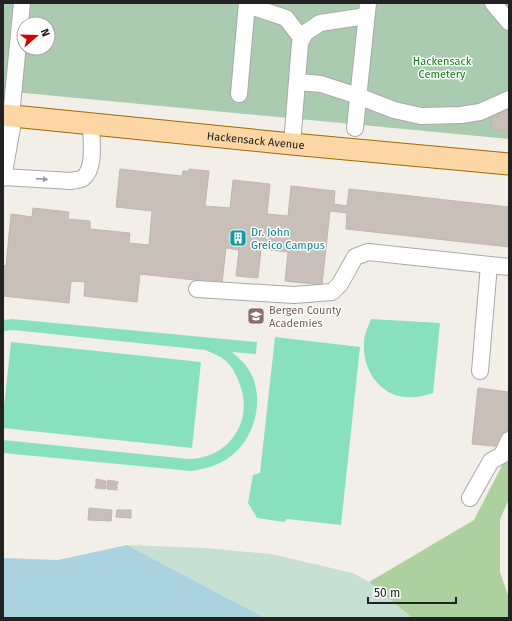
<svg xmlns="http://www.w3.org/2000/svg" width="512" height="621" font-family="'Fira Sans',sans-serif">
<rect width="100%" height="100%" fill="#f2efe9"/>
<!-- forest -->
<polygon fill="#add19e" points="509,452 509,499 500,519 500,572 509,598 509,618 412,618 369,582 474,520"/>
<!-- wetland -->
<polygon fill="#c6e0d4" points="127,545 205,548 271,554 353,573 369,582 412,618 265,618"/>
<!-- cemetery -->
<path fill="#aacbaf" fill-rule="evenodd" d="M3,3H509V139L3,91ZM24,24H48V48H24Z"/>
<!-- pitch -->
<g fill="#88e0be">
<path d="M12,319L257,342L256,354L232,352C237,357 243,361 247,367C266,394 257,436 231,456C220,465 205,469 191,471L3,453V440L188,459C228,459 254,422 240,385C237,376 233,368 226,361C220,356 212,353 205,350L13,330L3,331V320Z"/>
<path d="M371,319L440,323L433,393C424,396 415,398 405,397C379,395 362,368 364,343C364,335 368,327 371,319Z"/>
<polygon points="275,337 360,347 341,525 287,519 284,522 257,518 248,503 253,475 260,473"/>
<polygon points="11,342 201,362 192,448 3,428 3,416"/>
</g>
<!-- water -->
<polygon fill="#aad3df" points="127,545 265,618 3,618 3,558 58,560"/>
<!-- building -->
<g fill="#c7bfb8" stroke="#c4b6ab">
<polygon points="508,107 509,107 509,131 491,129 492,117 499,117 499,114 505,109 508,110"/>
<polygon points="120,169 182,176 183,171 189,171 189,169 209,171 205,206 230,208 233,180 270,184 267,214 288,216 291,186 335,191 334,204 347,206 349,189 509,207 509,247 346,229 347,213 330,211 322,285 285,281 288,252 261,249 258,278 236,276 239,250 226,248 222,283 140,274 137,302 84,296 85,282 71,281 69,303 3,296 3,265 6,266 11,214 32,217 33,208 69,212 68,219 90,221 90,229 130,233 129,243 149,245 152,211 116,207"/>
<polygon points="478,388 509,392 509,418 507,440 503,447 472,444"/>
<polygon points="96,479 106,481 106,484 96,483"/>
<polygon points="108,480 118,482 117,485 107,484"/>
<polygon points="96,484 106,485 105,489 95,488"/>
<polygon points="107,485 117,486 117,490 107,489"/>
<polygon points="89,508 112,510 111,521 88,520"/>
<polygon points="117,510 131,510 131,518 116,517"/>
</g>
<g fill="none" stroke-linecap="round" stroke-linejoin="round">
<!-- minor casing -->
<g stroke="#a9a9a9" stroke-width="18">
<g id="minor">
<polyline points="493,3 509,22"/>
<polyline points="247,7 256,8 286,18 302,39"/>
<polyline points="297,82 321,84 358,96 394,110 421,116 461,115 480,112 509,99"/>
<polyline points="239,94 247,3"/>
<polyline points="11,116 22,3"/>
<polyline points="355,128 368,3"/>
<polyline points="292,144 300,43 305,33 320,23 366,16"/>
<path d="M3,177L71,181C75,180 80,180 83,178C96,168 91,139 91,124"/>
<polyline points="3,178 14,116"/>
<polyline points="197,289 294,295 332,292 340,284 355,257 368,252 509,267"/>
<polyline points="480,371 489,265"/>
<polyline points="470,498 491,461 502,455 509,440"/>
</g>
</g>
<!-- major casing -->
<g stroke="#a06b00" stroke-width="23">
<g id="major">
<path id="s1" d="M3,115L292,144L509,164"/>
</g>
</g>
<!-- minor -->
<use href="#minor" stroke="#fff" stroke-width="16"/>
<!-- major -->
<use href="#major" stroke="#fcd6a4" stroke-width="21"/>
</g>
<!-- one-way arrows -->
<defs><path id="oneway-solid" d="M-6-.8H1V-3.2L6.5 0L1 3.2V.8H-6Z"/></defs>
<use fill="#9c9c9c" href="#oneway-solid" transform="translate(42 179) rotate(4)"/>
<!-- icons -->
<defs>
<g id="building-square" transform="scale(0.9)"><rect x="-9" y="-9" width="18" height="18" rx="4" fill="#0f9aa8" stroke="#fff"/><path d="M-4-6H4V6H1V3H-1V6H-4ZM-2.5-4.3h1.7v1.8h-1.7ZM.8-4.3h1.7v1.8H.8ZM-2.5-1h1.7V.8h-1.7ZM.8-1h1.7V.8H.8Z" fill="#fff"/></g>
<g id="school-square" transform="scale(0.9)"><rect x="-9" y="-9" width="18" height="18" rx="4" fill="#8d6e63" stroke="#fff"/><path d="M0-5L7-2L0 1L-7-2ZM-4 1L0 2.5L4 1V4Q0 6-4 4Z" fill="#fff"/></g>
</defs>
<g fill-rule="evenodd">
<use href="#building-square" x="238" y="238"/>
<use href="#school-square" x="256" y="316"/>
</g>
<g text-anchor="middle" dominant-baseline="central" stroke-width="3" stroke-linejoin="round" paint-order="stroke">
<!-- park labels -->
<g font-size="11" fill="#0c8416" stroke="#fff">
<text x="442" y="61">Hackensack<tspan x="442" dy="13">Cemetery</tspan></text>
</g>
<!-- street labels -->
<g font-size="11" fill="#222" stroke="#fff">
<text stroke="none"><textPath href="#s1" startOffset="254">Hackensack Avenue</textPath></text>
</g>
<!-- culture labels -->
<g font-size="11" fill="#0d838f" stroke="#fff" text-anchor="start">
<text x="251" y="232">Dr. John<tspan x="251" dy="13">Greico Campus</tspan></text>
</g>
<!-- education labels -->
<g font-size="11" fill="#785e54" stroke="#fff" text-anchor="start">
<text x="269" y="310">Bergen County<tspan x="269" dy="13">Academies</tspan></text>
</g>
</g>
<!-- border -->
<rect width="512" height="621" fill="none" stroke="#222222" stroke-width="8"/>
<!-- north arrow -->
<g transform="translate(36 36) rotate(70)"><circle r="19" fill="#ffffff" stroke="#a7a7a7"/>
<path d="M0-3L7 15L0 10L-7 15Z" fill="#d40000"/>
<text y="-6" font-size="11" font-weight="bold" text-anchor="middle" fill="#222222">N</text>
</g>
<!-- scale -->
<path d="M368 597v6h88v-6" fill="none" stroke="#222222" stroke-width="2"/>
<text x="374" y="597" font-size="12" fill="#222222" stroke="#ffffff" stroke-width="3" paint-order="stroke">50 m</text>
</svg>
